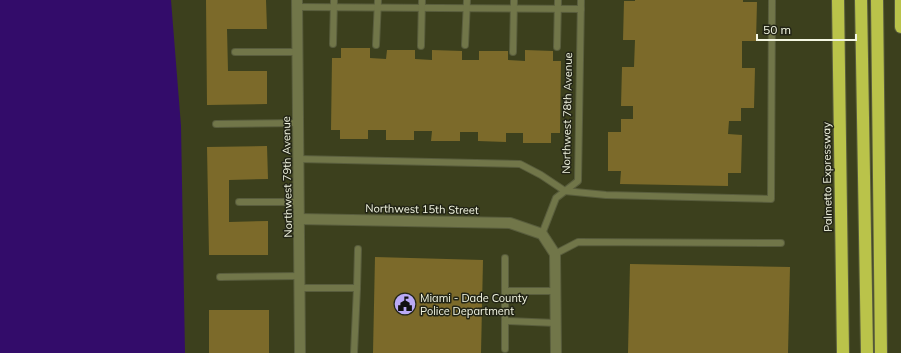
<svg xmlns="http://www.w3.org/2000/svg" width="901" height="353" font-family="Mulish,sans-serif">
<rect width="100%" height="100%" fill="#3c401d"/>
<!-- water -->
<polygon fill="#330c6a" points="0,0 171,0 181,126 185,353 0,353"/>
<!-- building -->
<g fill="#7c6a2a">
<polygon points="206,0 266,0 267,29 227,29 228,71 267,71 267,104 207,105"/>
<polygon points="635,0 743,0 743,2 757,2 756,41 742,41 742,68 755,68 754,108 741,108 741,121 729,121 728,134 742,135 741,173 728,173 728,186 620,184 621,171 608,171 608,132 621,132 621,119 633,119 633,106 621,106 622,67 634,67 635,40 623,40 624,1 635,1"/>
<polygon points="341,48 370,48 370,58 386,59 387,50 415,50 415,59 432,60 432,50 462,51 462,60 479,60 479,51 508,51 508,60 525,61 525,50 553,51 553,61 561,61 560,133 551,133 551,143 523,143 523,133 506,133 506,142 478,141 478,132 460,132 460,141 431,141 432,131 414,131 414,140 386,140 386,130 368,130 368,139 340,139 340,130 331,130 332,58 341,58"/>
<polygon points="267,146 268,179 229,180 229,222 268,221 268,255 209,255 207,147"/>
<polygon points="375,257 483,260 481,353 373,353"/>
<polygon points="630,264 790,267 788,353 628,353"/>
<rect x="209" y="310" width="60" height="43"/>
</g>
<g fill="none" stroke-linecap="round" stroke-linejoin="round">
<!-- lane casing -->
<g stroke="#595d3d" stroke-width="8">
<g id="lane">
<polyline points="297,7 581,9"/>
<polyline points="333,44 334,0"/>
<polyline points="376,45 378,0"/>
<polyline points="465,45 467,0"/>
<polyline points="421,46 422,0"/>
<polyline points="557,47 558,0"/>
<polyline points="235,52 298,52"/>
<polyline points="513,52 514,0"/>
<polyline points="216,124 298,123"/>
<polyline points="299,159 520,164 541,175 565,191 606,195 771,199 772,0"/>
<polyline points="239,202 299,202"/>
<polyline points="542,234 556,198 578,181 581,0"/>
<polyline points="555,254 578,242 781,243"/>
<polyline points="505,258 505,321 556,323"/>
<polyline points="220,277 300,276"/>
<polyline points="300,288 357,288 358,249"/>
<polyline points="505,291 555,291"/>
<polyline points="505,349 505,321"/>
<polyline points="354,353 357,288"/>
</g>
</g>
<!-- street casing -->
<g stroke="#595d3d" stroke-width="12">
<g id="street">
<polyline points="297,0 300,353"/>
<polyline points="299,219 510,223 542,234 555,254 556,353"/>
</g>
</g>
<!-- highway casing -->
<g stroke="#595d3d" stroke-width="14">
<g id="highway">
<polyline points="838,0 843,353"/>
<polyline points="861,0 867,353"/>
<polyline points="877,0 881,353"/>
<polyline points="901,0 901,27"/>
</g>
</g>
<!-- lane -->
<use href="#lane" stroke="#717649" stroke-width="6"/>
<!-- street -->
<use href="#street" stroke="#717649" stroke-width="10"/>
<!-- highway -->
<use href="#highway" stroke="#bac34a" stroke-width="12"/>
</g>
<!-- icons -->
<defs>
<g id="civic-disc" transform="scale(1.15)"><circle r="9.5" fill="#baaaf6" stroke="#232516"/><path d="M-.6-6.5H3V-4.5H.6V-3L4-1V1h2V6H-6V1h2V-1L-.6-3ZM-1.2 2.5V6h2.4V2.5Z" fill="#111"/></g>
</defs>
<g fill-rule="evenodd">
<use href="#civic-disc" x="405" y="304"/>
</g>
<g text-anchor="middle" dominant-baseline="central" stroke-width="3" stroke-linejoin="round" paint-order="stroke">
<!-- street labels -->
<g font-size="11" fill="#f4f7e3" stroke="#232516">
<text transform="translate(567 113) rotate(-89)">Northwest 78th Avenue</text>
<text transform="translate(287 177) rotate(-91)">Northwest 79th Avenue</text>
<text transform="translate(827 177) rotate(-91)">Palmetto Expressway</text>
<text transform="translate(422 209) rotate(1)">Northwest 15th Street</text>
</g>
<!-- poi labels -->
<g font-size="11" fill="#f4f7e3" stroke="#232516" text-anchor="start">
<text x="420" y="298">Miami - Dade County<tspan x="420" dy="13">Police Department</tspan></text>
</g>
</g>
<!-- scale -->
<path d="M757 34v6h99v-6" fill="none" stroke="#f4f7e3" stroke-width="2"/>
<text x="763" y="34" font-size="12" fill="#f4f7e3" stroke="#232516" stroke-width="3" paint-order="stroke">50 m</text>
</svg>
